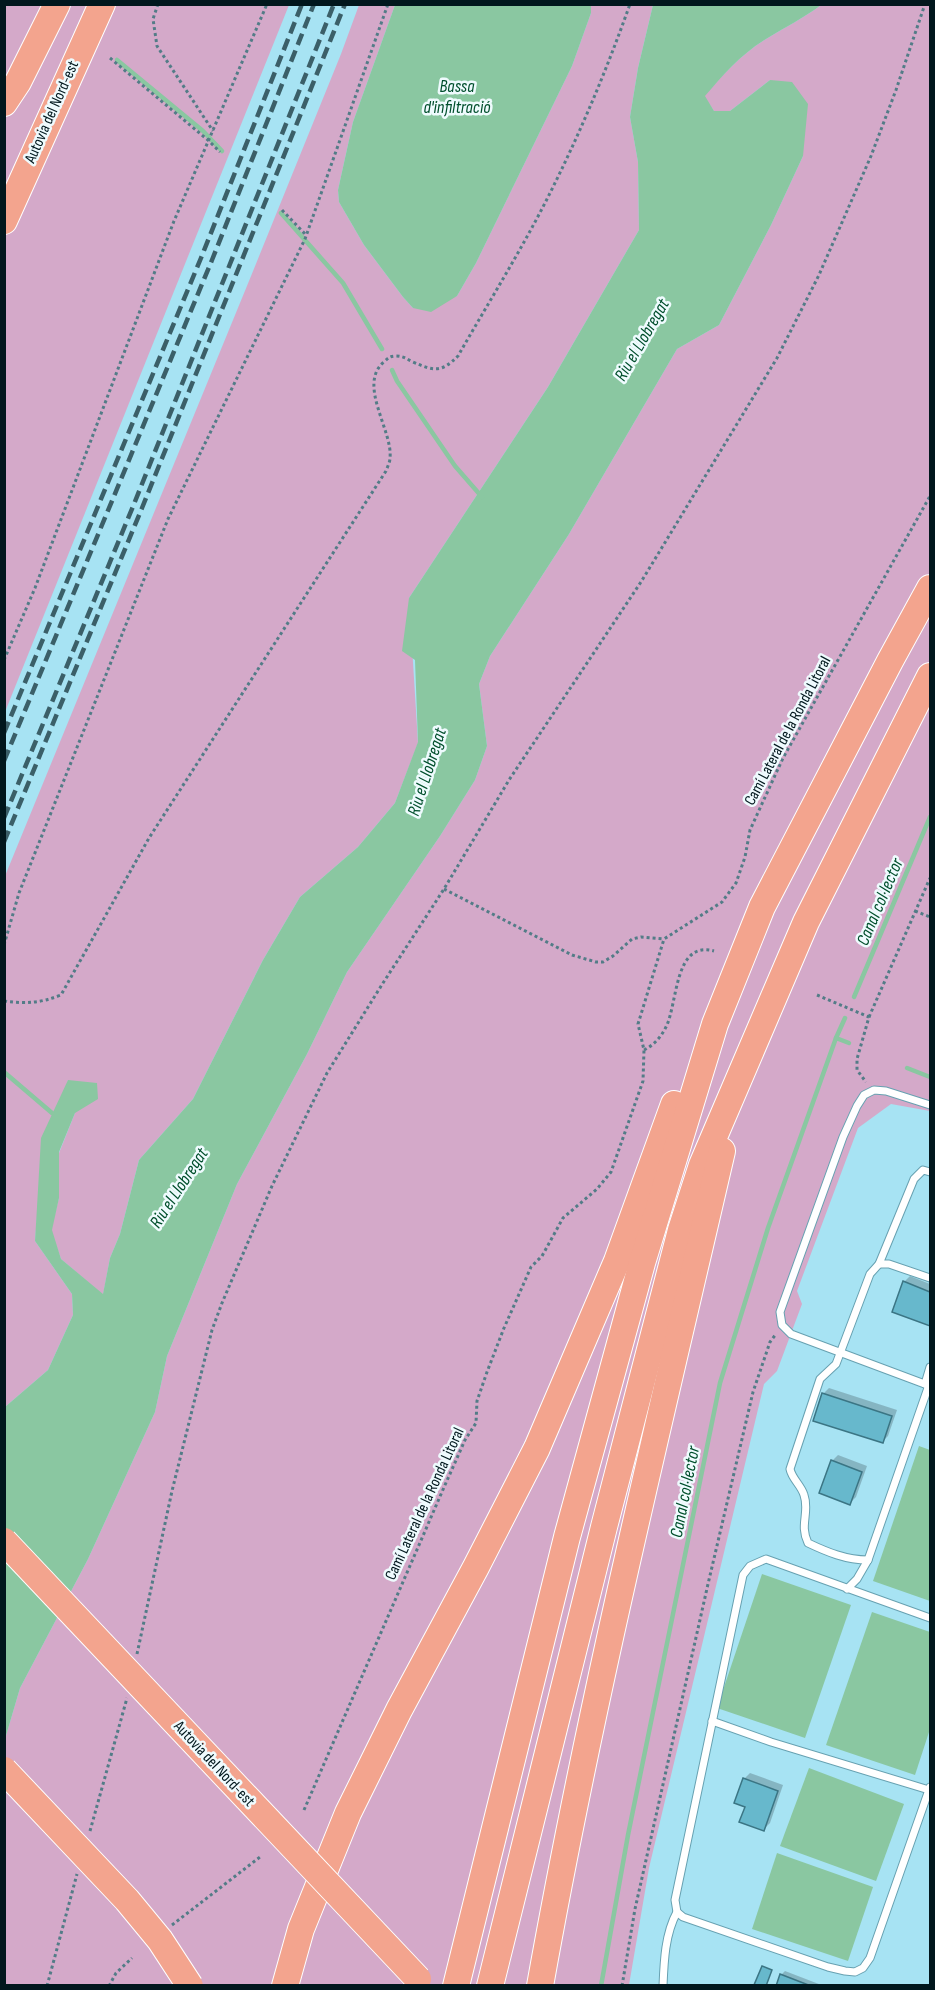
<svg xmlns="http://www.w3.org/2000/svg" width="935" height="1990" font-family="'Sofia Sans Condensed',sans-serif">
<rect width="100%" height="100%" fill="#a7e3f3"/>
<!-- green -->
<g fill="#d4a9c9">
<polygon points="5,5 289,5 5,712"/>
<polygon points="359,5 395,5 353,122 338,190 339,202 364,245 403,297 413,308 457,296 476,263 572,66 591,13 591,5 653,5 638,68 630,117 638,162 639,230 548,387 409,598 418,743 395,803 358,847 300,897 263,960 193,1099 139,1160 120,1234 110,1258 103,1295 61,1259 51,1230 59,1198 59,1153 75,1113 68,1080 38,1204 35,1241 72,1294 73,1315 48,1370 5,1407 5,876 249,281 341,54"/>
<path d="M821,5H930V1111L891,1104L858,1128L797,1291L802,1304L777,1371L764,1384L649,1868L629,1985L5,1986V1739L20,1688L88,1559L155,1412L167,1356L237,1184L307,1054L347,972L440,836L475,780L487,746L479,684L490,656L569,534L677,349L719,325L771,225L803,156L770,80L730,111H714L704,96C723,75 741,54 766,39C785,27 804,18 821,5Z"/>
</g>
<!-- water -->
<g fill="#8ac7a1">
<polygon points="395,5 591,5 591,13 572,66 476,263 457,296 431,312 413,308 403,297 364,245 339,202 338,190 353,122"/>
<path d="M653,5H821C804,18 785,27 766,39C741,54 723,75 705,96L714,111H730L770,80L792,82L808,104L803,156L771,225L719,325L677,349L569,534L490,656L479,684L487,746L475,780L440,836L347,972L307,1054L237,1184L167,1356L155,1412L88,1559L20,1688L5,1739V1407L48,1370L73,1315L72,1294L35,1241L41,1138L68,1080L97,1083L98,1099L75,1113L59,1152V1198L52,1230L61,1259L103,1294L110,1258L120,1234L139,1160L193,1099L263,960L300,897L358,847L395,803L418,742L415,660L402,651L409,598L548,387L639,230L638,162L630,117L638,68Z"/>
<polygon points="919,1446 930,1450 930,1601 873,1581"/>
<polygon points="762,1574 851,1605 805,1738 717,1708"/>
<polygon points="872,1612 930,1632 930,1729 915,1775 826,1745"/>
<polygon points="809,1768 904,1804 876,1881 780,1846"/>
<polygon points="777,1853 873,1887 848,1961 752,1929"/>
</g>
<!-- shadow -->
<g fill="#0003">
<polygon points="910,1276 930,1284 930,1324 894,1311 904,1282"/>
<polygon points="829,1388 897,1410 888,1436 882,1442 823,1394"/>
<polygon points="838,1455 867,1466 856,1497 850,1503 832,1461"/>
<polygon points="750,1773 783,1785 770,1823 764,1829 747,1806 744,1779"/>
<polygon points="785,1971 824,1986 777,1985 781,1975"/>
</g>
<g fill="none" stroke-linecap="round" stroke-linejoin="round">
<!-- stream -->
<g stroke="#8ac7a1" stroke-width="4.5">
<polyline points="117,60 203,131 222,151"/>
<polyline points="281,213 343,283 382,349"/>
<polyline points="392,370 397,381 455,466 482,497"/>
<polyline points="854,997 930,817"/>
<polyline points="836,1038 849,1043"/>
<polyline points="907,1068 930,1077"/>
<polyline points="4,1072 52,1113"/>
<polyline points="601,1986 628,1835 720,1383 768,1228 836,1038 845,1018"/>
</g>
</g>
<!-- building -->
<g fill="#67b8cc" stroke="#3b7584" stroke-width="1.5">
<polygon points="903,1281 930,1292 930,1326 892,1312"/>
<polygon points="822,1393 892,1416 883,1443 813,1421"/>
<polygon points="831,1460 862,1472 850,1505 819,1493"/>
<polygon points="743,1778 778,1791 764,1831 739,1822 745,1807 734,1803"/>
<polygon points="762,1966 772,1970 766,1986 756,1986 754,1985"/>
<polygon points="780,1974 811,1986 776,1986"/>
</g>
<g fill="none" stroke-linecap="round" stroke-linejoin="round">
<!-- service casing -->
<g stroke="#67a1b1" stroke-width="9">
<g id="service">
<polyline points="930,1105 886,1091 874,1090 864,1095 857,1106 843,1137 780,1312 782,1325 791,1334 930,1386"/>
<polyline points="930,1172 923,1170 914,1179 879,1264 889,1264 930,1278"/>
<polyline points="925,1384 930,1367"/>
<path d="M868,1560C846,1560 827,1552 808,1543C799,1525 810,1512 804,1495C801,1485 792,1479 790,1469L820,1379L836,1364L870,1274L879,1264"/>
<polyline points="847,1589 857,1579 868,1560 929,1385"/>
<polyline points="712,1721 771,1742 929,1790"/>
<polyline points="677,1912 675,1900 743,1575 750,1566 766,1559 930,1618"/>
<path d="M663,1986C664,1961 665,1934 677,1912L683,1917L828,1967L845,1971L855,1972L863,1968L870,1958L930,1787"/>
</g>
</g>
<!-- motorway casing -->
<g stroke="#fff" stroke-width="28">
<g id="motorway">
<polyline points="4,103 18,82 57,4"/>
<polyline points="4,221 102,4"/>
<polyline points="285,1986 301,1929 348,1813 399,1710 476,1567 537,1448 617,1261 674,1104"/>
<polyline points="456,1986 567,1537 642,1263 715,1024 762,907 890,661 930,588"/>
<polyline points="490,1986 604,1527 681,1230 702,1165 806,922 930,676"/>
<path d="M540,1986C590,1705 658,1428 722,1151"/>
</g>
</g>
<!-- path -->
<g stroke="#537c87" stroke-width="3" stroke-dasharray="3 3" stroke-linecap="butt">
<polyline points="158,4 153,19 157,46 213,131"/>
<polyline points="110,58 209,141 220,152"/>
<polyline points="282,210 306,235"/>
<polyline points="4,660 35,588 174,221 267,4"/>
<polyline points="444,889 572,955 596,962 603,962 613,956 632,939 641,937 664,939"/>
<polyline points="915,911 930,917"/>
<polyline points="4,945 19,893 168,519 305,239 388,4"/>
<polyline points="817,995 869,1017 857,1059 857,1070 866,1082"/>
<path d="M4,1001C27,1004 40,1003 61,995L149,838L386,471C387,468 390,462 390,458C393,431 357,384 384,362C388,358 390,356 396,356C403,356 407,359 413,362C434,371 441,373 458,356C487,305 519,254 546,201C578,138 606,72 630,4"/>
<polyline points="869,1017 930,878"/>
<path d="M644,1050C654,1045 661,1037 666,1027C678,1003 674,940 714,951"/>
<polyline points="137,1654 172,1491 212,1330 222,1303 272,1186 327,1073 383,983 444,889 509,780 641,582 777,358 819,275 871,156 896,90 925,4"/>
<polyline points="304,1810 445,1485 465,1440 476,1423 477,1401 487,1372 504,1328 531,1267 542,1256 563,1218 597,1189 611,1172 643,1081 644,1050 638,1024 664,939 722,902 736,883 745,857 750,830 783,758 930,496"/>
<polyline points="90,1831 127,1698"/>
<polyline points="172,1925 260,1857"/>
<polyline points="47,1986 77,1874"/>
<polyline points="109,1986 116,1973 132,1958"/>
<polyline points="622,1986 635,1909 708,1584 753,1392 770,1342 776,1334"/>
</g>
<!-- service -->
<use href="#service" stroke="#fff" stroke-width="7"/>
<!-- motorway -->
<use href="#motorway" stroke="#f3a48e" stroke-width="26"/>
<!-- rail -->
<g stroke="#3b5f68" stroke-width="4.5" stroke-dasharray="12 6" stroke-linecap="butt">
<polyline points="4,733 201,258 302,4"/>
<polyline points="4,761 212,260 314,4"/>
<polyline points="4,818 134,504 334,4"/>
<polyline points="4,842 142,508 345,4"/>
</g>
<!-- motorway-bridge casing -->
<g stroke="#fff" stroke-width="28" stroke-linecap="butt">
<g id="motorway-bridge">
<polyline points="4,1541 418,1979"/>
<polyline points="4,1770 127,1900 160,1940 190,1986"/>
</g>
</g>
<!-- motorway-bridge -->
<use href="#motorway-bridge" stroke="#f3a48e" stroke-width="26"/>
</g>
<g text-anchor="middle" dominant-baseline="central" stroke-width="5" stroke-linejoin="round" paint-order="stroke">
<!-- street labels -->
<g font-size="16" fill="#01171d" stroke="#effbfe">
<text transform="translate(52 112) rotate(-66)">Autovia del Nord-est</text>
<text transform="translate(788 731) rotate(-62)">Camí Lateral de la Ronda Litoral</text>
<text transform="translate(425 1504) rotate(-65)">Camí Lateral de la Ronda Litoral</text>
<text transform="translate(214 1764) rotate(47)">Autovia del Nord-est</text>
</g>
<!-- water labels -->
<g font-size="18" font-style="italic" fill="#004f2c" stroke="#effbfe">
<text x="457" y="86">Bassa<tspan x="457" dy="21">d'infiltració</tspan></text>
<text transform="translate(642 340) rotate(-60)">Riu el Llobregat</text>
<text transform="translate(427 772) rotate(-72)">Riu el Llobregat</text>
<text transform="translate(880 902) rotate(-67)">Canal col·lector</text>
<text transform="translate(179 1188) rotate(-57)">Riu el Llobregat</text>
<text transform="translate(685 1492) rotate(-79)">Canal col·lector</text>
</g>
</g>
<!-- border -->
<rect width="935" height="1990" fill="none" stroke="#01171d" stroke-width="12"/>
</svg>
